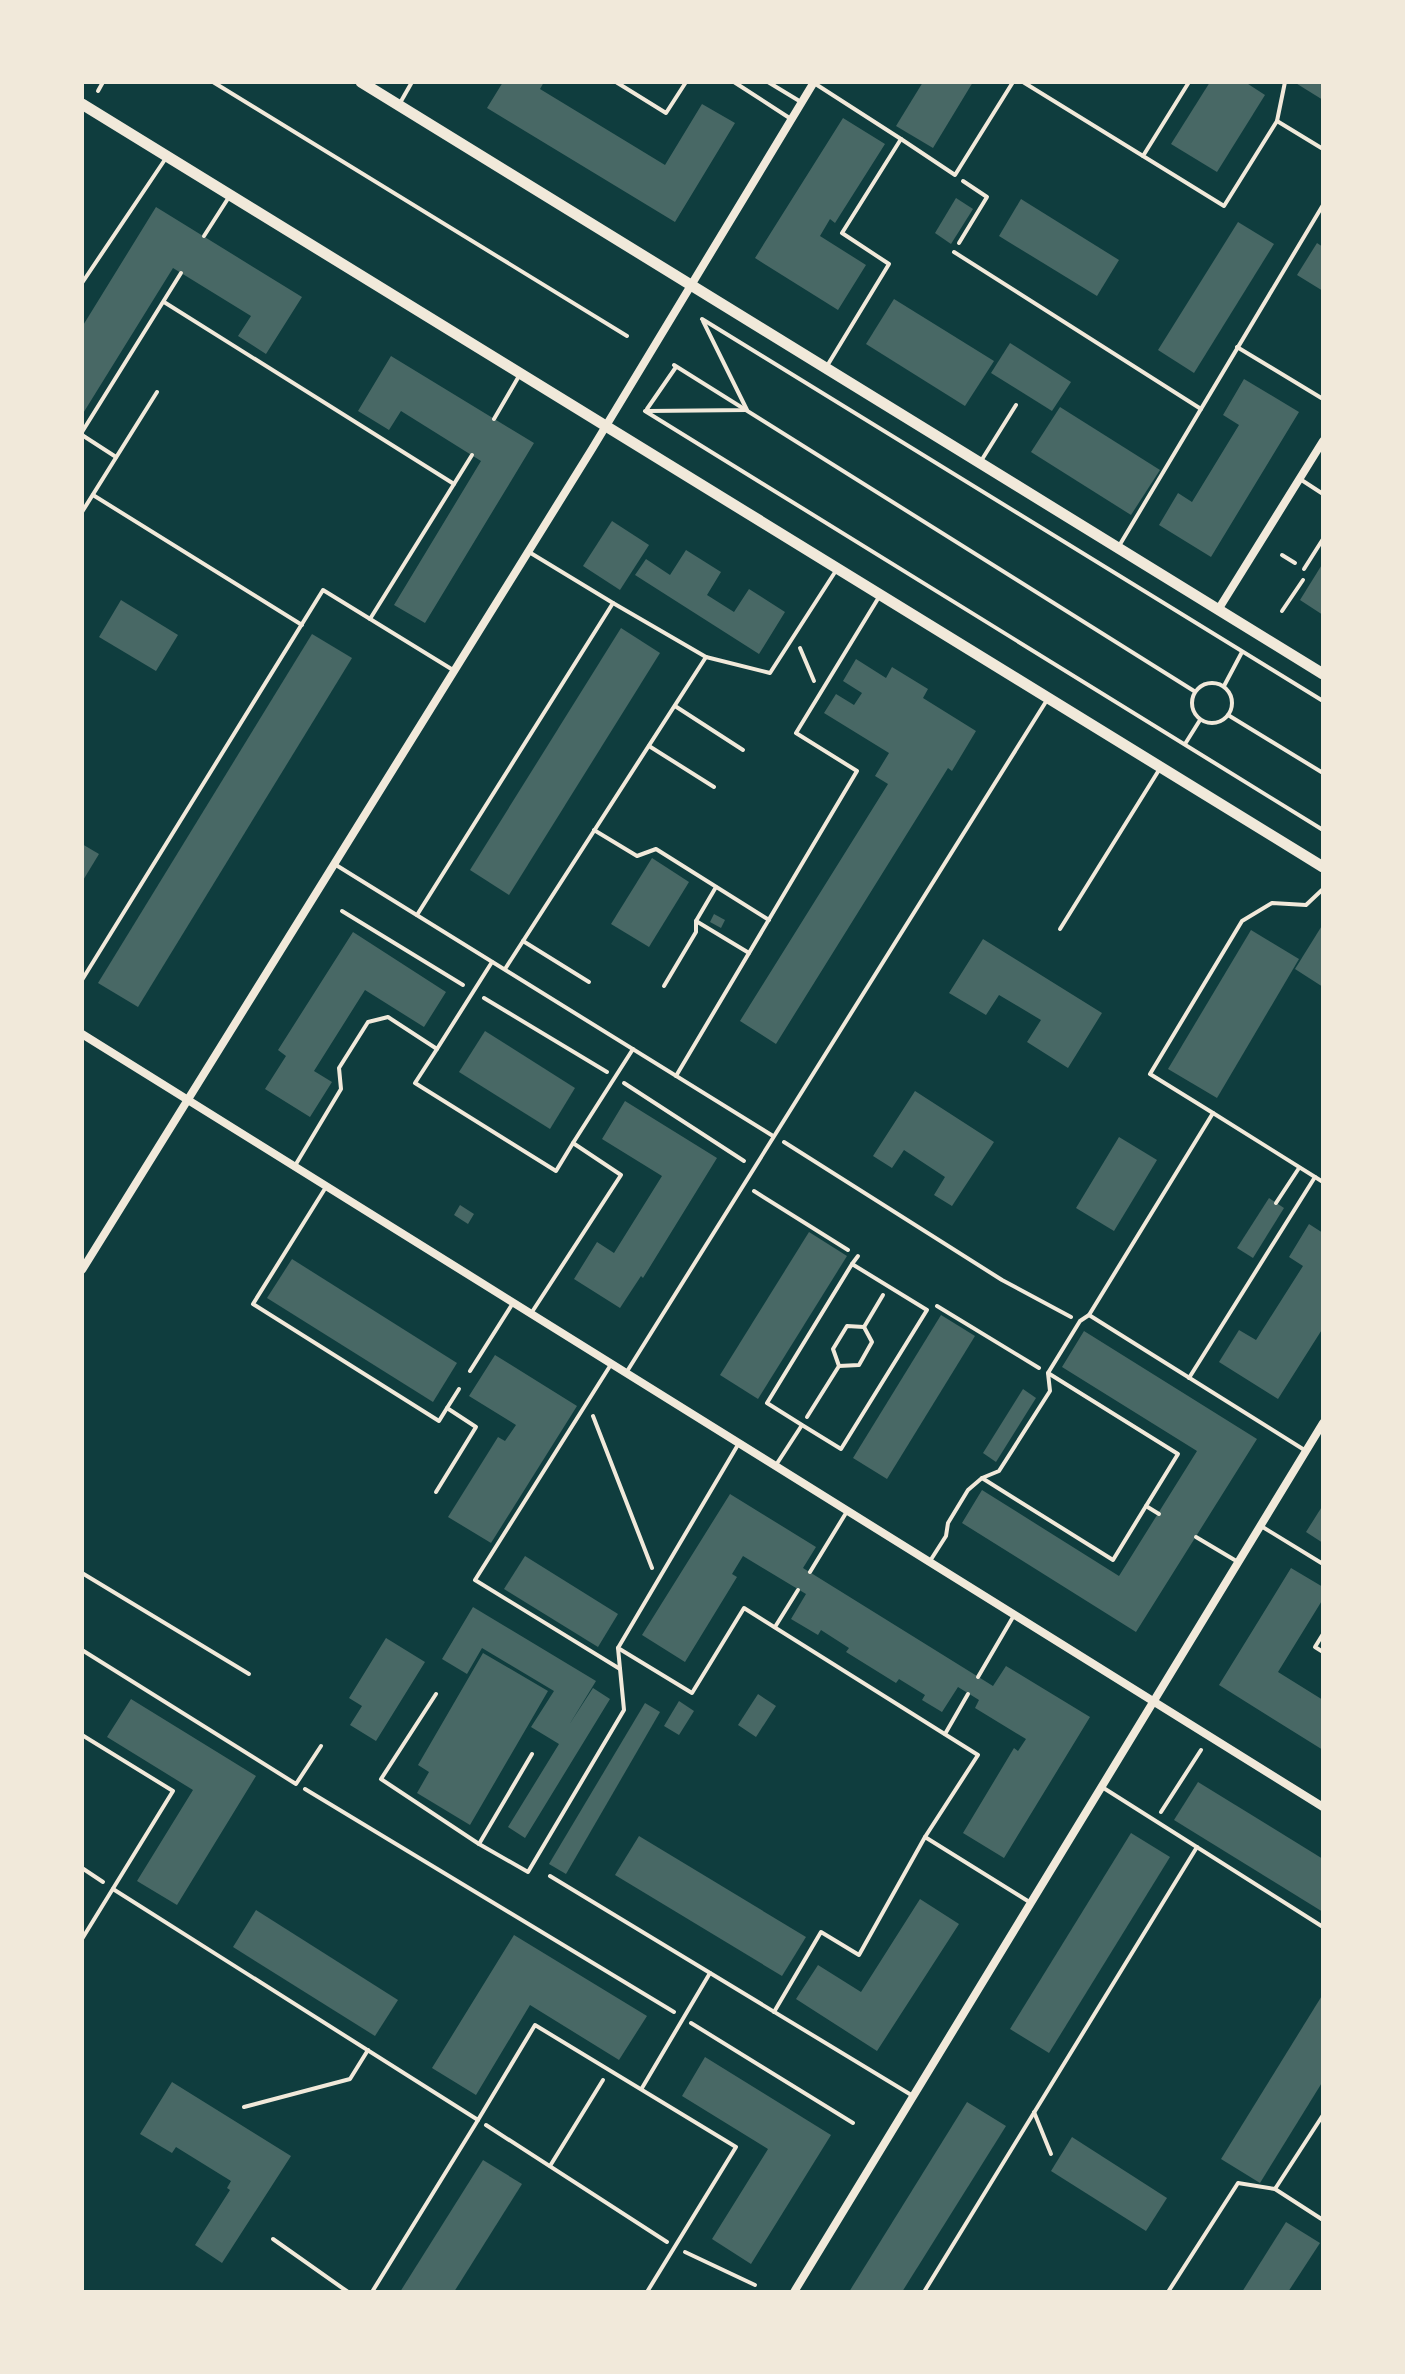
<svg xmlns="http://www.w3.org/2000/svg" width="1405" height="2374" font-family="Helvetica,sans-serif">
<rect width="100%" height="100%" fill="#0f3d3e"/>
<!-- building -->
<g fill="#486865">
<polygon points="503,82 544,82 540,89 665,165 702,104 735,123 675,222 487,108"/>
<polygon points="923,82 973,82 933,148 896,126"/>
<polygon points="1210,82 1245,82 1265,95 1217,172 1171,144"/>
<polygon points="1294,82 1323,82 1323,100"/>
<polygon points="843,118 885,144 835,223 830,219 820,236 866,265 838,310 755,258"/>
<polygon points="956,198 973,209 951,244 935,233"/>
<polygon points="1021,199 1119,260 1097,296 999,236"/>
<polygon points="156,207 302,297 266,354 238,336 251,316 173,268 82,415 82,327"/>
<polygon points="1238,222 1274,244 1194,373 1158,350"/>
<polygon points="1317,243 1323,247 1323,291 1297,275"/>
<polygon points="894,299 994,361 965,406 866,344"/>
<polygon points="1010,343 1071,382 1052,411 991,373"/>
<polygon points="391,356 534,443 425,623 394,605 481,461 401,411 389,430 358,411"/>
<polygon points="1244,379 1299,412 1211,557 1159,525 1178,493 1192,502 1239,425 1223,415"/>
<polygon points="1060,407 1160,470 1131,515 1031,452"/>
<polygon points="612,521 649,545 620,590 583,566"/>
<polygon points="686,550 721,572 707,595 734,612 749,589 785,612 759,654 635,575 646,559 670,575"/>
<polygon points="1323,563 1323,615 1300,600"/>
<polygon points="121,600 178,635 156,671 99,637"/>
<polygon points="621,628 660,653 509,895 470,870"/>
<polygon points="312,634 352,658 138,1007 98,983"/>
<polygon points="856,659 886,678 892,667 928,689 923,698 976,731 952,771 948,768 776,1044 740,1021 888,784 875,776 889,753 824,713 836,694 854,705 862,693 843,681"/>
<polygon points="82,844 99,854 82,882"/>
<polygon points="652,858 689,882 649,947 611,924"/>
<polygon points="714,914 725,920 721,928 710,922"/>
<polygon points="1323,924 1323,987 1295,969"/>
<polygon points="1251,930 1299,959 1217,1098 1168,1069"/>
<polygon points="353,932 446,992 424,1027 365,990 314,1071 332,1082 310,1117 265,1089 286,1056 278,1050"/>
<polygon points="983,939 1102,1013 1068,1068 1027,1042 1041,1020 999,995 986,1015 949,993"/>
<polygon points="485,1031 575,1088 550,1129 459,1072"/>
<polygon points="915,1091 994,1142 952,1206 934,1195 945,1177 904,1150 892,1168 873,1156"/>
<polygon points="625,1101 717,1158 643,1278 641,1276 620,1308 574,1279 597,1242 614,1253 662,1176 602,1139"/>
<polygon points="1119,1137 1157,1160 1114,1231 1076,1208"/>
<polygon points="1269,1198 1284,1208 1253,1258 1237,1248"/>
<polygon points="460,1205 474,1214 468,1224 454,1215"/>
<polygon points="1309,1224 1323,1233 1323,1328 1278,1399 1219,1362 1239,1330 1256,1340 1303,1266 1289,1257"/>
<polygon points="809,1232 847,1256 758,1399 720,1375"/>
<polygon points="292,1259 457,1363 433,1402 267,1298"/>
<polygon points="941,1315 975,1336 887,1479 853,1458"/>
<polygon points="1084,1331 1257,1439 1136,1632 962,1523 982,1490 1119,1576 1197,1451 1062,1367"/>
<polygon points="495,1355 577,1406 491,1543 448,1517 498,1437 505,1441 516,1425 469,1396"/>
<polygon points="1023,1389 1036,1398 996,1462 983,1453"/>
<polygon points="730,1494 816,1547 803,1568 993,1686 1006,1666 1090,1717 1004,1858 963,1833 1014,1748 1018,1751 1026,1739 975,1708 979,1700 958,1687 942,1712 922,1700 925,1695 899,1679 896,1683 846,1652 849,1648 821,1630 818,1635 791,1619 806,1594 743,1556 732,1574 737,1577 685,1662 642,1635"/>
<polygon points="1323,1505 1323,1543 1306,1532"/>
<polygon points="525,1556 618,1614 598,1647 504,1589"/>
<polygon points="1291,1568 1323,1587 1323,1599 1278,1672 1323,1700 1323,1750 1219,1685"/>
<polygon points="473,1607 596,1681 569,1725 593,1688 610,1699 525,1838 508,1827 559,1744 531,1727 554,1691 482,1648 467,1674 442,1659"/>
<polygon points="386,1638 425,1662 376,1741 350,1725 362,1706 349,1698"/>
<polygon points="483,1653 548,1691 470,1825 417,1793 429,1772 418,1765"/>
<polygon points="758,1694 776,1706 756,1737 738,1725"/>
<polygon points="131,1699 256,1776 177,1905 137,1881 193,1790 107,1737"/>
<polygon points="679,1701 694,1711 679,1735 664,1726"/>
<polygon points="645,1703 660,1712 566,1874 549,1864"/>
<polygon points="1198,1782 1323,1859 1323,1912 1174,1820"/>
<polygon points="1131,1833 1170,1857 1049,2053 1010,2029"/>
<polygon points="639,1836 806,1937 782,1976 615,1875"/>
<polygon points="920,1899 959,1924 877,2051 796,1999 818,1965 861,1992"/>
<polygon points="256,1910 398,2000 375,2036 233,1947"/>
<polygon points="514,1935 647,2016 619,2060 530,2005 476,2095 432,2068"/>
<polygon points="1323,1994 1323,2081 1260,2183 1221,2159"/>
<polygon points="705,2057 831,2135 751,2264 712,2239 768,2149 682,2096"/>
<polygon points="172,2082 291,2156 222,2263 195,2245 230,2190 227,2188 231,2181 176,2147 172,2153 140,2134"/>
<polygon points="967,2102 1006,2126 902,2292 849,2292"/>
<polygon points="1072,2137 1167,2198 1146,2231 1051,2171"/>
<polygon points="483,2160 522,2184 454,2292 400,2292"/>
<polygon points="1286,2222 1320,2243 1288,2292 1242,2292"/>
</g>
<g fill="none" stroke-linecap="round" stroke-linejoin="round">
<!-- path -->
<g stroke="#f1e9da" stroke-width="4">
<polyline points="213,82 627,336"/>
<polyline points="98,91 103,82"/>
<polyline points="959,243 987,197 963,181"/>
<polyline points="702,319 1323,701"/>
<polyline points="674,365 1194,691"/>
<polyline points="647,409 676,367"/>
<polyline points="645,411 1323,830"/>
<polyline points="648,411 747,410 703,321"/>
<polyline points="1282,555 1295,563"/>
<polyline points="1282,611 1303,580"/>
<polyline points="800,648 814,681"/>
<circle cx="1212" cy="703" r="20"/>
<polyline points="1224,686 1242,652"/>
<polyline points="1228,715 1323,773"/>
<polyline points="1185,744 1200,720"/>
<polyline points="342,911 463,985"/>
<polyline points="484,998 607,1072"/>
<polyline points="624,1083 744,1161"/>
<polyline points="784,1142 1002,1280 1071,1317"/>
<polyline points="754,1191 848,1250"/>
<polyline points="937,1306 1039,1368"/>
<polyline points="839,1366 859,1365 872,1342 864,1327"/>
<polyline points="593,1416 652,1568"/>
<polyline points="807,1417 839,1366 833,1349 847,1326 864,1327 883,1295"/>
<polyline points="305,1789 674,2012"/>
<polyline points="1161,1812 1201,1750"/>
<polyline points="82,1868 103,1882"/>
<polyline points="691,2023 853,2123"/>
<polyline points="486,2125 667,2242"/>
<polyline points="550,2166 603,2080"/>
<polyline points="273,2239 348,2292"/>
<polyline points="685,2252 755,2285"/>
</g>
<!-- service -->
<g stroke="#f1e9da" stroke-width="4">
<polyline points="616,82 666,113 686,82"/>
<polyline points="734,82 791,119"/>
<polyline points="768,82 801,102"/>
<polyline points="1023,82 1143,156"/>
<polyline points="1189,82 1143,156 1224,206 1277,121 1285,82"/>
<polyline points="814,83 901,139 842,233 889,264 827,366"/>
<polyline points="400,103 412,82"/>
<polyline points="1277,121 1323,149"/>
<polyline points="901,139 955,175 1013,82"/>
<polyline points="204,236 229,197"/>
<polyline points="954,252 1201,409"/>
<polyline points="82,283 166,158"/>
<polyline points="164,302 454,484 370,619"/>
<polyline points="1237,347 1323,399"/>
<polyline points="494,419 519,376"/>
<polyline points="82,432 181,273"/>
<polyline points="82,435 116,457"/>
<polyline points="981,461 1016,405"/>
<polyline points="1300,479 1323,494"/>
<polyline points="454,484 472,455"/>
<polyline points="93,495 302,625"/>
<polyline points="82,512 157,392"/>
<polyline points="1119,546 1323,205"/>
<polyline points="1304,569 1323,539"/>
<polyline points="706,657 770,673 837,569"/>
<polyline points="675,706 743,750"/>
<polyline points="649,746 714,787"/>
<polyline points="594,830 637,856 656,849 769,920"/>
<polyline points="336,865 773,1136"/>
<polyline points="417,915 613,603 529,552"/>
<polyline points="696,921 749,953"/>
<polyline points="1060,929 1159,770"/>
<polyline points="523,941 589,982"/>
<polyline points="505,969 706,657 613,603"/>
<polyline points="82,980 323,590 453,670"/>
<polyline points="664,986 696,932 696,921 716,887"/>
<polyline points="437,1049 492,962"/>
<polyline points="676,1076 857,771 796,733 879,597"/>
<polyline points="1213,1113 1150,1074 1242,921 1272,903 1306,905 1323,889"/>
<polyline points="573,1143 633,1049"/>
<polyline points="296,1164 341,1089 339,1068 368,1022 388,1017 437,1049 415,1083 556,1171 573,1143 621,1175 532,1312"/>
<polyline points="326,1187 253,1304 439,1421 447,1408"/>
<polyline points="1276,1203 1299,1168"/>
<polyline points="852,1264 858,1256"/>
<polyline points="1089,1315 1306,1451"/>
<polyline points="610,1366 475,1580 620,1669"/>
<polyline points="470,1371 513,1303"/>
<polyline points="626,1373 1047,700"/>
<polyline points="1048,1373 1178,1454 1146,1506 1159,1514"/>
<polyline points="1189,1378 1315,1177"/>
<polyline points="739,1443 618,1648 692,1693 744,1608 978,1755 925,1837"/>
<polyline points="776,1465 802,1425 767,1403 852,1264 927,1310 841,1449 802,1425"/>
<polyline points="982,1478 1113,1560 1146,1506"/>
<polyline points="436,1492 476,1427 447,1408 459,1389"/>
<polyline points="1261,1526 1323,1564"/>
<polyline points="1196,1537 1238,1562"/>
<polyline points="930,1561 946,1536 948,1523 968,1490 982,1478 999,1471 1050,1391 1048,1373 1080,1321 1089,1315 1213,1113 1323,1182"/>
<polyline points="810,1572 846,1513"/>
<polyline points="82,1573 249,1674"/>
<polyline points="775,1627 798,1590"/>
<polyline points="1323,1634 1315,1647 1323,1652"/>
<polyline points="82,1650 296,1784 321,1746"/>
<polyline points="978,1677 1013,1617"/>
<polyline points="436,1694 381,1779 479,1844 528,1872 624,1710 618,1648"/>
<polyline points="945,1734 968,1694"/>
<polyline points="82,1735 173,1791 82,1939"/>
<polyline points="1102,1787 1323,1927"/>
<polyline points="479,1844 532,1754"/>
<polyline points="550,1876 913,2096"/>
<polyline points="113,1889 478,2120 535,2025 736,2147 647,2292"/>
<polyline points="774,2012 821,1932 859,1955 925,1837 1031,1903"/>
<polyline points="642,2088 710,1973"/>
<polyline points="244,2107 350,2079 368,2050"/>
<polyline points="1034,2112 1051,2154"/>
<polyline points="1275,2189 1323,2220"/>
<polyline points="372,2292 478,2120"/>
<polyline points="924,2292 1197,1847"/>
<polyline points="1168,2292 1238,2183 1275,2189 1323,2115"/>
</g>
<!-- minor -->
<g stroke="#f1e9da" stroke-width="8">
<polyline points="1218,610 1323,441"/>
<polyline points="82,1034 1323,1807"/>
<polyline points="82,1270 592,449 814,82"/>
<polyline points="794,2292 1323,1423"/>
</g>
<!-- tertiary -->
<g stroke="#f1e9da" stroke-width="11">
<polyline points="361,82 1323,674"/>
<polyline points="82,104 1323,867"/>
</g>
</g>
<!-- border -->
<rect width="1405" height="2374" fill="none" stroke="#f1e9da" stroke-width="168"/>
</svg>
